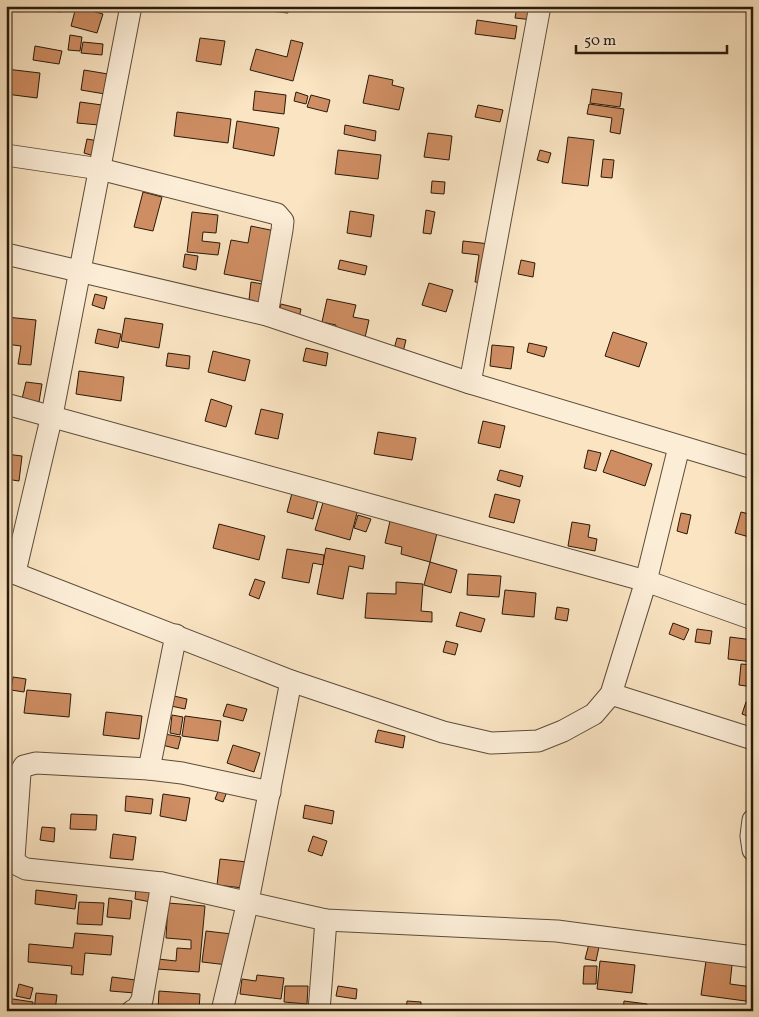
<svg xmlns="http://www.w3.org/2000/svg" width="759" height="1017" font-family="Vollkorn,serif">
<rect width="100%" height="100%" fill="#fae4c2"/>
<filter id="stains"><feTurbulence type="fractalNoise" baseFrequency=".004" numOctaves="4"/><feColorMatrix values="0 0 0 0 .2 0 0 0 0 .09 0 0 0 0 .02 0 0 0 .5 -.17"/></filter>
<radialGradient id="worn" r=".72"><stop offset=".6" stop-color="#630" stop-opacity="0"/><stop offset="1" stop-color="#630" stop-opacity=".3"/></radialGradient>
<!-- building -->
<g fill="#ce8d62" stroke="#281a0b">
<polygon points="39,6 61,6 61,12 38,9"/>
<polygon points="251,6 289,6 288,13 251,9"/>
<polygon points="517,6 534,6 533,20 515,18"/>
<polygon points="76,7 103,14 97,33 71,26"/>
<polygon points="477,20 517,26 515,39 475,34"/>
<polygon points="70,35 82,37 80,51 68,50"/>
<polygon points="200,38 225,41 221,65 196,61"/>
<polygon points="291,40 303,43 293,81 250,70 256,49 287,57"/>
<polygon points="83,42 103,44 102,55 81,53"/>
<polygon points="35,46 62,51 59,64 33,60"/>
<polygon points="6,69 40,73 37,98 6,94"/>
<polygon points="84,70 108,74 105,94 81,90"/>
<polygon points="369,75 393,80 392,85 404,88 399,110 363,103"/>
<polygon points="592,89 622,93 620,107 590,103"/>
<polygon points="255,91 286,95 284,114 253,110"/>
<polygon points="296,92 308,96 306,104 294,101"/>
<polygon points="311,95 330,100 327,112 307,107"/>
<polygon points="80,102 102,105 99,125 77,123"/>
<polygon points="589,104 624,109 620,134 610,132 612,118 587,114"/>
<polygon points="478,105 503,110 500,122 475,117"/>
<polygon points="177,112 231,119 228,143 174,136"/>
<polygon points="237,121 279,128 274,156 233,148"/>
<polygon points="345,125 376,131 375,141 344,134"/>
<polygon points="428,133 452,136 449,160 424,157"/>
<polygon points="568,137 594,140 588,186 562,183"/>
<polygon points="87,139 98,141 94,156 84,153"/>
<polygon points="338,150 381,155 378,179 335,174"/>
<polygon points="540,150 551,153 548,163 537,160"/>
<polygon points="603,159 614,160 612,178 601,177"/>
<polygon points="432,181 445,182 444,194 431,193"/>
<polygon points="143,192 162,197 153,231 134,227"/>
<polygon points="426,210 435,212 431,234 423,233"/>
<polygon points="350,211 374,215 371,237 347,233"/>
<polygon points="192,212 218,215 216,233 203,232 202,241 220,243 218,255 187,252"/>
<polygon points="251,226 275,231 265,282 224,274 231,240 248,243"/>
<polygon points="463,241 490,244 485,283 475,282 479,255 462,253"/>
<polygon points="185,254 198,256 196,270 183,267"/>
<polygon points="340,260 367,266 365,275 338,269"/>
<polygon points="521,260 535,263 533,277 518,274"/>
<polygon points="251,282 263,284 260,310 248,309"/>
<polygon points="429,283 453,290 446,312 422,305"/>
<polygon points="95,294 107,297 104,309 92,305"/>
<polygon points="327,299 356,305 353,317 369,320 364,342 333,335 336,325 322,322"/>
<polygon points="281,304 301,309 298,322 277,318"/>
<polygon points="6,317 36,320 31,365 18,364 21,346 6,344"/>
<polygon points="125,318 163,324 159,348 121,341"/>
<polygon points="98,329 121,334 118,348 95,343"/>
<polygon points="613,332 647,343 639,367 605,356"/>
<polygon points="397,338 406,340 403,352 394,349"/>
<polygon points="529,343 547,347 544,357 527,352"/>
<polygon points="492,345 514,347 511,369 490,366"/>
<polygon points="306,348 328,353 326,366 303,361"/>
<polygon points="213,351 250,360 245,381 208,372"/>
<polygon points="168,353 190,356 189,369 166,366"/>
<polygon points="79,371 124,377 121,401 76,394"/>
<polygon points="26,382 42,384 39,402 22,399"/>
<polygon points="211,399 232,406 226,427 205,421"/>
<polygon points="261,409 283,414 278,439 255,434"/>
<polygon points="483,421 505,426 500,448 478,443"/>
<polygon points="378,432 416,438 412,460 374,454"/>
<polygon points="588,450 601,453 596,471 584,468"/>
<polygon points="611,450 652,464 645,486 603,472"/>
<polygon points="6,454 22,456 19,481 6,479"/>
<polygon points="500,470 523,476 520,487 497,480"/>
<polygon points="292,493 318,500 313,519 287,512"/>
<polygon points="495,494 520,500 514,523 489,517"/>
<polygon points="324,499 358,509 350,540 315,530"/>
<polygon points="741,512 753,515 753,538 735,533"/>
<polygon points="681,513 691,515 687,534 677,531"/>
<polygon points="358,515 371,519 366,532 354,528"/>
<polygon points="390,521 437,533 430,562 401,554 402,547 385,543"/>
<polygon points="572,522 590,525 588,537 597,539 595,551 568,546"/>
<polygon points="219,524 265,536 259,560 213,548"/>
<polygon points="326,548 365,556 363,569 349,566 343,599 317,594"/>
<polygon points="287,549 324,555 323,565 313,563 309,583 282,578"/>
<polygon points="430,562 457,570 451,593 424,585"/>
<polygon points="468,574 501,576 499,597 467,595"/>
<polygon points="255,579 265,582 259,599 249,595"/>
<polygon points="396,582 423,584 421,611 432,612 432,622 365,618 367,593 396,594"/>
<polygon points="505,590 536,593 534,617 502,614"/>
<polygon points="557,607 569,609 567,621 555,619"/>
<polygon points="460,612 485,619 481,632 456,626"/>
<polygon points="673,623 689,629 684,640 669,634"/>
<polygon points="697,629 712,631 710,644 695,642"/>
<polygon points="730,637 753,640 753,662 728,659"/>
<polygon points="446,641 458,644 455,655 443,652"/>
<polygon points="741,664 753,665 753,687 739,685"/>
<polygon points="13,677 26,679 24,692 11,690"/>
<polygon points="27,690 71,694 69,717 24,713"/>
<polygon points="174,696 187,699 185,709 171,706"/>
<polygon points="746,702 753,705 753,718 742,714"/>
<polygon points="227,704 247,709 243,721 223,716"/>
<polygon points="106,712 142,716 139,739 103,735"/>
<polygon points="172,715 183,717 180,735 170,733"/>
<polygon points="185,716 221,721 218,741 182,736"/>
<polygon points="378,730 405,736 403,748 375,742"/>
<polygon points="165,734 181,737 178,749 162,745"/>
<polygon points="233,745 260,753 254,772 227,763"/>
<polygon points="220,786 228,789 223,802 215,799"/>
<polygon points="163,794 190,798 186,821 160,816"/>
<polygon points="126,796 153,799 151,814 125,811"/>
<polygon points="305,805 334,811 332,824 303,818"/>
<polygon points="71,814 97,815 96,830 70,829"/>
<polygon points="42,827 55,828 54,842 40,840"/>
<polygon points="113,834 136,837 133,860 110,858"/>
<polygon points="313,836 327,841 322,856 308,851"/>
<polygon points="220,859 247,862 243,888 217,885"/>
<polygon points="136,888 152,890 151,902 135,899"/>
<polygon points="36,890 77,895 75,909 35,904"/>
<polygon points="109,898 132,901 130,919 107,917"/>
<polygon points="79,902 104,903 102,925 77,924"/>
<polygon points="168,903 205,906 199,972 157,969 158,959 176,961 177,948 191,949 191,940 166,938"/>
<polygon points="206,931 232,934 228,965 202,962"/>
<polygon points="75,933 113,936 111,955 85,953 83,975 71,974 72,966 28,962 29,944 73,948"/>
<polygon points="590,940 600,942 596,961 585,959"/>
<polygon points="600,961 635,965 632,993 597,989"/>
<polygon points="706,961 732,965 730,984 753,987 753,1002 701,995"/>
<polygon points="584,966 597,966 596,984 583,984"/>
<polygon points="257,975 284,978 281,999 240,994 242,979 256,981"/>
<polygon points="112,977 136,980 135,993 110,991"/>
<polygon points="19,984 33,988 30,999 16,996"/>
<polygon points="285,986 308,986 307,1004 284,1002"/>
<polygon points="338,986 357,989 356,999 336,996"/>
<polygon points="159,991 200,994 199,1011 158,1010"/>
<polygon points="36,993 57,995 55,1011 34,1011"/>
<polygon points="6,998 33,1002 32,1011 6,1011"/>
<polygon points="407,1001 421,1002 421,1011 406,1011"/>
<polygon points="624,1001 647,1004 646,1011 623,1011"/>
</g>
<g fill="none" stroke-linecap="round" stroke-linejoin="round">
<!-- street casing -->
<g stroke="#5c4c39" stroke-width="23">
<g id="street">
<polyline points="6,155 100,169 277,214 283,221 282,230 267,315"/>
<polyline points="6,254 267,315 470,383 753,468"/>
<polyline points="470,383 540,6"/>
<polyline points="6,404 646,581 753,619"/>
<polyline points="6,570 291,681 443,732 491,743 538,741 563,731 594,714 611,694 646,581 679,447"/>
<polyline points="15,572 52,415 131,6"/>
<polyline points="611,694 753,739"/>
<polyline points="149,769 176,635"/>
<polyline points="270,792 182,773 149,769 36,763 24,766 20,773 14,858 18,865 26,869 162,883 326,920 557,931 753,957"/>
<polyline points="753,820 751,836 753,850"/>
<polyline points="132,1011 137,1008 142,1000 162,883"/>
<polyline points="222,1011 248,901 291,681"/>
<polyline points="319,1011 326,920"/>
</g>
</g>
<!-- street -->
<use href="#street" stroke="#fcedd7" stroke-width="21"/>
</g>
<!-- margin -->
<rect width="759" height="1017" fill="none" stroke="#fae4c2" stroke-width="25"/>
<rect x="8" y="8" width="744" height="1002" fill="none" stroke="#281a0b" stroke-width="2.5"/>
<rect x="12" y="12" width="734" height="992" fill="none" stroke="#281a0b"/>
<!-- scale -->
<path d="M576 45v8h151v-8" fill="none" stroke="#281a0b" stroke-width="2.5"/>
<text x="584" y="45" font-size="15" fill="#281a0b" stroke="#fcedd7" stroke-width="4" paint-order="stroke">50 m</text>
<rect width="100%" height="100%" filter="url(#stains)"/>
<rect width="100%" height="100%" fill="url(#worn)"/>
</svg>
